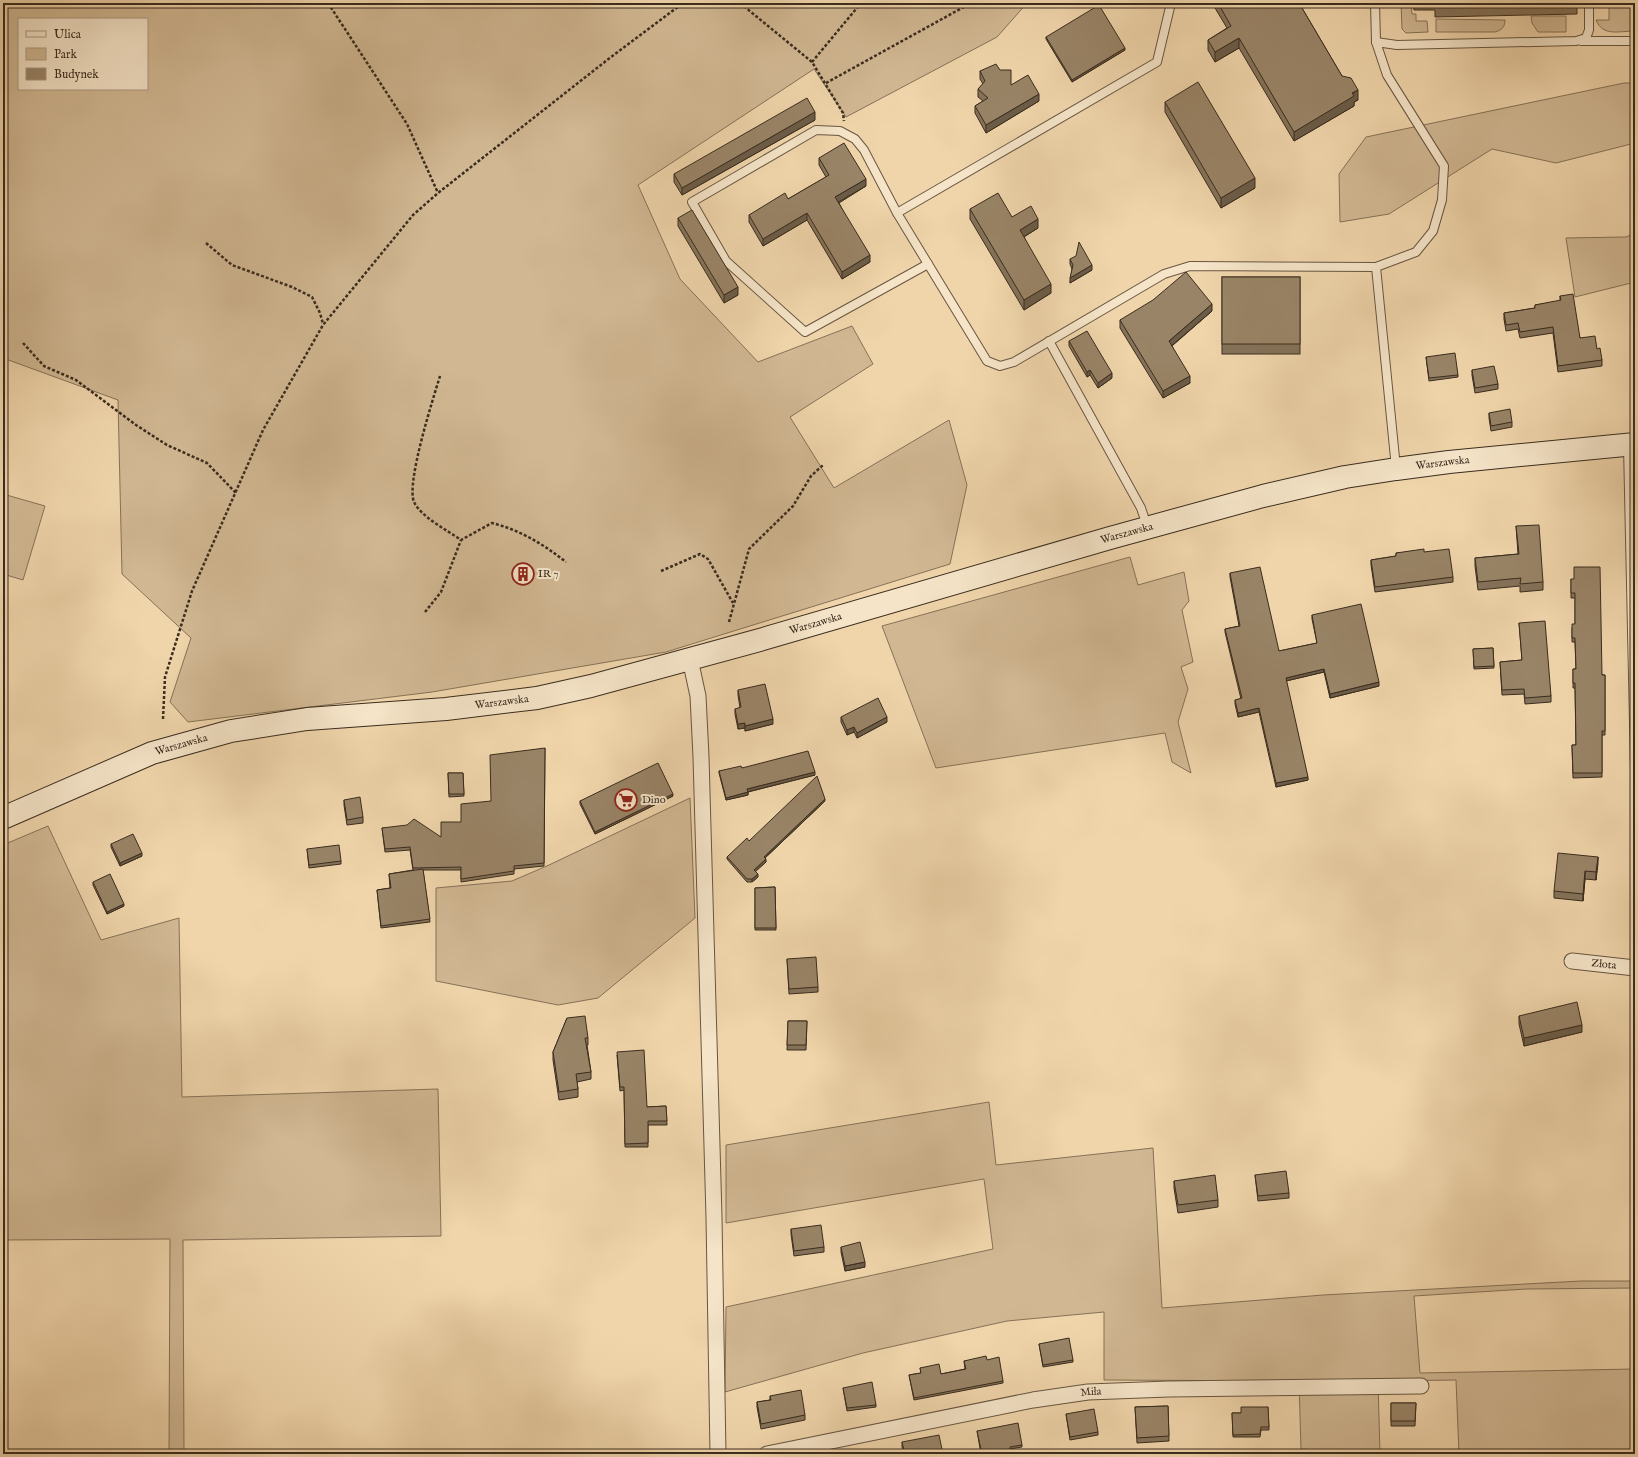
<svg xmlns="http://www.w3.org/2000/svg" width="1638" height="1457" font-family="'IM FELL English',serif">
<rect width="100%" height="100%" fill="#f0d5ab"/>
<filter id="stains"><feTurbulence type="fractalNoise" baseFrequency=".005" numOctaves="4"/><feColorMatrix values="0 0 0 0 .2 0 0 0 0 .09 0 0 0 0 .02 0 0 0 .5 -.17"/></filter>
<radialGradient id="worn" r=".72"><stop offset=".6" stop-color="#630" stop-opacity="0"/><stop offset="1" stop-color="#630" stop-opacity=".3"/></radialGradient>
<!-- green -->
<g fill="#d1b893" stroke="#867258" fill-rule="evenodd">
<path d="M3,3H1027L997,37L846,117L814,69L638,185L680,279L758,362L852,326L873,364L790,417L834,488L949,420L967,485L950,564L666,652L432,692L188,722L170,702L191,638L122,574L118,400L3,358ZM19,19H147V89H19Z"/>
<polygon points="1401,3 1411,3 1412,14 1416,14 1416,21 1427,21 1428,32 1406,33 1402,29"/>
<path d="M1609,3H1635V31C1619,31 1603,37 1596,20H1609Z"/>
<polygon points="1531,16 1566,16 1566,32 1538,32 1532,23"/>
<path d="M1436,19L1505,20C1505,27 1502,30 1495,32H1436Z"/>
<polygon points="1624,83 1635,83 1635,143 1556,163 1492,149 1389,214 1340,222 1339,174 1366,137"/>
<polygon points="1635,233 1635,282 1575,297 1566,238 1626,237"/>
<polygon points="3,494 45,506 23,580 3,574"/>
<polygon points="1130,557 1138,585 1184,572 1189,601 1182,610 1193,662 1181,667 1188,689 1178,722 1191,773 1172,762 1165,733 936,768 882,626"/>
<polygon points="690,798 695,918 598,998 558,1005 436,981 436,888 512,881 549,865"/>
<polygon points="48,826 101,940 179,918 182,1097 438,1089 441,1236 183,1240 184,1454 169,1454 170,1239 3,1240 3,845"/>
<polygon points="989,1102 996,1165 1153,1148 1162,1308 1323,1295 1581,1281 1635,1281 1635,1288 1526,1289 1414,1296 1420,1373 1635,1369 1635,1454 1459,1454 1456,1380 1378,1381 1380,1454 1301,1449 1299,1381 1104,1380 1104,1312 1007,1321 863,1353 725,1392 726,1307 993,1249 984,1179 726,1223 726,1145"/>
</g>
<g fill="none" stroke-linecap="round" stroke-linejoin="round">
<!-- service casing -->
<g stroke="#685641" stroke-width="10">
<g id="service">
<polyline points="1171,3 1157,62 897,213 987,361 1000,366 1014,362 1164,274 1190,266 1376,267"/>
<polyline points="1375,3 1376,42 1387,75 1444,166 1442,200 1433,231 1416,252 1376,267 1396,468"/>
<polyline points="1581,41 1635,41"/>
<polyline points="1376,42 1397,45 1576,41 1586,38 1589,30 1589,3"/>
<polyline points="897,213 864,150 855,139 840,131 816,130 692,202 726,261 805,332 928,264"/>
<polyline points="1049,341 1141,508 1147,526"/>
<polyline points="1628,446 1635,769"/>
</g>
</g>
<!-- minor casing -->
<g stroke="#685641" stroke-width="17">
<g id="minor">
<polyline points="690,659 698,696 701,757 714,1217 718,1454"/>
<path id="s1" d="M1572,961L1635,968"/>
<path id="s2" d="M767,1454L1033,1400L1088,1392L1169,1389L1421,1386"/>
</g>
</g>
<!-- secondary casing -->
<g stroke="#3a2c1e" stroke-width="24">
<g id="secondary">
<path id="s3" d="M3,818L152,753L231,731L307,719L446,709L537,698L591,686L763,639L1110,538L1263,496L1345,477L1396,469L1449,462L1635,444"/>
</g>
</g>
<!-- path -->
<g stroke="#3a2c1e" stroke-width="2.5" stroke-dasharray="3 2" stroke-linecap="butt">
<polyline points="328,3 407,124 438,193"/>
<polyline points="740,3 812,62 843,113 844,121"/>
<polyline points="812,62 861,3"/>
<polyline points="826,83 971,3"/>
<polyline points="206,243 232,265 292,287 312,297 320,313 323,324"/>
<polyline points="23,343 44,366 76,380 136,425 167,445 207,463 236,493"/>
<path d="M440,376C433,399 406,483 414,502C421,517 447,530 461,540L492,523C520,530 543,544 566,562"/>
<polyline points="661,571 700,554 708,559 733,603"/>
<polyline points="425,612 441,592 461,540"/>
<polyline points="729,622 749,549 793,506 811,476 823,465"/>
<polyline points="163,719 165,677 192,591 263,430 323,325 413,215 438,193 611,57 683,3"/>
</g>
<!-- service -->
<use href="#service" stroke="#f5e4c8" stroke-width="8"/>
<!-- minor -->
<use href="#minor" stroke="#f5e4c8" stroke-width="15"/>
<!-- secondary -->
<use href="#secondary" stroke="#f5e4c8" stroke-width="22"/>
</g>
<!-- wall -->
<g fill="#847259" stroke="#3a2c1e">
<polygon points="1212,3 1299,3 1342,76 1358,100 1354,102 1354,106 1294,141 1239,48 1215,62 1208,50 1208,40 1227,28"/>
<polygon points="1413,3 1577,3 1577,14 1435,17 1435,10 1414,10"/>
<polygon points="1046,37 1125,50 1072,82 1046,39"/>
<polygon points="1000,70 1011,85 1039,101 986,133 975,113 975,106 983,101 978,97 978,89 983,84 980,79 980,71"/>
<polygon points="1165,102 1255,188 1221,208 1165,112"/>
<polygon points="815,120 682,195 674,182 674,174"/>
<polygon points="819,158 866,186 839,203 870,262 842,279 807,220 763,246 749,222 749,215 788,199 826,177 819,165"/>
<polygon points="970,209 1012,217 1038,228 1024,237 1051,293 1024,310 970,219"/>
<polygon points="678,218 738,295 724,303 678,226"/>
<polygon points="1070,259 1092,270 1070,283 1072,269 1070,264"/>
<rect x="1222" y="277" width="78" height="77"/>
<polygon points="1560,296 1580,338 1597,349 1602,360 1602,366 1558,372 1553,333 1520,338 1518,329 1506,331 1504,319 1504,313 1535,308 1535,305 1560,301"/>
<polygon points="1212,311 1172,346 1190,383 1163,398 1120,328 1120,320"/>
<polygon points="1069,341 1112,378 1098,388 1090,375 1087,377 1069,346"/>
<polygon points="1426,357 1458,375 1458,377 1429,381"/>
<polygon points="1472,370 1498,384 1498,389 1475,393 1472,375"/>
<polygon points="1489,413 1512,422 1512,427 1491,431 1489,418"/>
<polygon points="1516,526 1543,582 1543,590 1520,592 1520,586 1478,590 1475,566 1475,558 1518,554"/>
<polygon points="1424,552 1453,577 1453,582 1375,592 1371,565 1371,560 1396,556 1396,553"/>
<polygon points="1230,573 1279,651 1317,643 1312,619 1312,615 1379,686 1330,698 1324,672 1286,681 1308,780 1276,787 1259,712 1238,717 1235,704 1235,700 1241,699 1225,632 1225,629 1239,626 1230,577"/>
<polygon points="1571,579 1602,675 1605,675 1605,735 1602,735 1602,777 1573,778 1572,745 1576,745 1575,688 1573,688 1573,669 1576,669 1575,642 1572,642 1572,628 1575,624 1575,598 1571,598"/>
<polygon points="1519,623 1551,696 1551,702 1525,704 1524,694 1502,695 1500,662 1522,660"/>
<polygon points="1493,648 1494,668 1474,669 1473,649"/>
<polygon points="738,690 773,724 745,731 745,728 738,729 735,714 735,709 740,708 738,695"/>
<polygon points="841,717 887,722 857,738 854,732 847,735 841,722"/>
<polygon points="545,748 544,866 514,869 514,874 461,882 461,870 423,870 430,922 381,928 377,890 390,888 389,874 413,870 410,850 385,852 382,828 441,837 491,801"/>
<polygon points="742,768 815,775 748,792 748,795 726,800 719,773 719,771"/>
<polygon points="448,773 463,773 464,796 449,797"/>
<polygon points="673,796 595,834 580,804 580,801"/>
<polygon points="344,800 363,817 363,823 347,825 344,805"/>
<polygon points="825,801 765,858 766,862 755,871 758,877 752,882 747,882 727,859 727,857 749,841"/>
<polygon points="111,844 142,856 120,866 111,847"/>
<polygon points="307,849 341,861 341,864 309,868"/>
<polygon points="1598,857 1596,880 1585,879 1583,901 1554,898 1554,891"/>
<polygon points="93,882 124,906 107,914 93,885"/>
<polygon points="775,887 776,930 755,930 755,888"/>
<polygon points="787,959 818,987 818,992 789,994"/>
<polygon points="1519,1016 1582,1032 1524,1046 1519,1024"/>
<polygon points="567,1018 588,1038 588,1045 587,1045 591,1072 591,1079 577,1082 578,1089 578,1097 559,1100 553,1060 553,1052"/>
<polygon points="788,1021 807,1021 806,1050 787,1050"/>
<polygon points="617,1055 647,1107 666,1106 667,1125 648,1125 648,1147 625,1147 624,1090 620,1091"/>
<polygon points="1255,1175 1289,1193 1289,1198 1258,1201"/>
<polygon points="1174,1181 1218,1200 1218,1207 1178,1213 1174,1188"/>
<polygon points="791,1229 824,1247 824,1252 794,1256 791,1234"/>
<polygon points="841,1247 865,1267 845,1271 841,1252"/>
<polygon points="1039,1344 1073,1360 1073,1362 1043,1367"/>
<polygon points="987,1360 1003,1381 1003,1383 914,1400 909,1375 921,1373 920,1368 941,1374 965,1369 964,1361"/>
<polygon points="843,1388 876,1405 876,1407 847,1411"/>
<polygon points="770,1396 805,1415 805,1420 761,1429 757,1407 757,1402 770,1400"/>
<polygon points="1391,1403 1416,1403 1415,1426 1391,1426"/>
<polygon points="1168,1406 1169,1441 1137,1443 1135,1407"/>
<polygon points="1268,1407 1269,1430 1261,1430 1260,1437 1233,1437 1232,1413 1241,1413"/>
<polygon points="1066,1414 1098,1432 1098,1435 1070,1440"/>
<polygon points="977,1431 1022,1445 1022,1447 1010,1449 1010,1452 1000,1454 981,1454"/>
<polygon points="902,1442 943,1454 904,1454 902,1447"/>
</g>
<!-- shaded-wall -->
<g fill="#6b5c48" stroke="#3a2c1e">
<polygon points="1239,38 1239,48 1215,62 1215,52"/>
<polygon points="1125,48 1125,50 1072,82 1072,80"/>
<polygon points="1358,90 1358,100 1354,102 1354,106 1294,141 1294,132"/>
<polygon points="1039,94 1039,101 986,133 986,125"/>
<polygon points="815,112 815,120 682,195 682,188"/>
<polygon points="1255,178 1255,188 1221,208 1221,198"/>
<polygon points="866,179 866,186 835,204 835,197"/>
<polygon points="807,213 807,220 763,246 763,239"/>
<polygon points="1038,219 1038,228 1020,239 1020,230"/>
<polygon points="870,255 870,262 842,279 842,272"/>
<polygon points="1092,265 1092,270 1070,283 1070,278"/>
<polygon points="1051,284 1051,293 1024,310 1024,300"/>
<polygon points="738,287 738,295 724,303 724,295"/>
<polygon points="1212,304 1212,311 1169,348 1169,341"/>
<polygon points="1090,370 1090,375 1087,377 1087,372"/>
<polygon points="1112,373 1112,378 1098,388 1098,383"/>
<polygon points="1190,376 1190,383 1163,398 1163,391"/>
<polygon points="1324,669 1324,672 1286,681 1286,678"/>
<polygon points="1379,682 1379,686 1330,698 1330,694"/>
<polygon points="1259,708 1259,712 1238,717 1238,713"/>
<polygon points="887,717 887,722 857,738 857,733"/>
<polygon points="773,719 773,724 745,731 745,726"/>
<polygon points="745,723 745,728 738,729 738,724"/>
<polygon points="854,727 854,732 847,735 847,730"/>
<polygon points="815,772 815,775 747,792 747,789"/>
<polygon points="1308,777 1308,780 1276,787 1276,783"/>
<polygon points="748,792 748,795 726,800 726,798"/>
<polygon points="673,794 673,796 595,834 595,832"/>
<polygon points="825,799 825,801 764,859 764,857"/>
<polygon points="142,853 142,856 120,866 120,863"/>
<polygon points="1598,857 1598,864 1596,880 1596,872"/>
<polygon points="766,859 766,862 754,873 754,870"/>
<polygon points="1585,871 1585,879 1583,901 1583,894"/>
<polygon points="758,874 758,877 752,882 752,879"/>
<polygon points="124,904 124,906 107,914 107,912"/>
<polygon points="1582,1025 1582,1032 1524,1046 1524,1038"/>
<polygon points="865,1262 865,1267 845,1271 845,1266"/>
</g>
<!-- building -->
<g fill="#998467" stroke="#3a2c1e">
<polygon points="1218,3 1299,3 1342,76 1351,78 1358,90 1352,93 1354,96 1294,132 1239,38 1215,52 1208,40 1231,26"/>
<polygon points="1099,5 1125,48 1072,80 1046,37"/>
<polygon points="996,64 1000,70 1011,70 1011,85 1028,75 1039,94 986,125 975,106 988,98 978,89 985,81 980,71"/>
<polygon points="1198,82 1255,178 1221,198 1165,102"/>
<polygon points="807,98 815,112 682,188 674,174"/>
<polygon points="844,143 866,179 835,197 870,255 842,272 807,213 763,239 749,215 785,193 788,199 829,175 819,158"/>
<polygon points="998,193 1012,217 1031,206 1038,219 1020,230 1051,284 1024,300 970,209"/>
<polygon points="692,210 738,287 724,295 678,218"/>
<polygon points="1079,242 1092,265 1070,278 1073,265 1070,259 1076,256"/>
<polygon points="1186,272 1212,304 1169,341 1190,376 1163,391 1120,320 1153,300"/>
<rect x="1222" y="277" width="78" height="67"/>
<polygon points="1573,294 1580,338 1595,336 1597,349 1600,348 1602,360 1558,366 1553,327 1520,332 1518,323 1506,325 1504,313 1535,308 1535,305 1561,300 1560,296"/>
<polygon points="1087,331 1112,373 1098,383 1090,370 1087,372 1069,341"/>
<polygon points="1455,353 1458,375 1429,378 1426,357"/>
<polygon points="1494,366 1498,384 1475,388 1472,370"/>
<polygon points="1510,409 1512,422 1491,426 1489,413"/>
<polygon points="1539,525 1543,582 1520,584 1521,578 1478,582 1475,558 1519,554 1516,526"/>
<polygon points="1424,549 1424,552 1449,549 1453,577 1375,587 1371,560 1396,556 1396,553"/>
<polygon points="1260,567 1279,651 1317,643 1312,615 1361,604 1379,682 1330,694 1324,669 1286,678 1308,777 1276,783 1259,708 1238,713 1235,700 1242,698 1225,629 1240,626 1230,573"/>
<polygon points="1574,567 1600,567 1602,675 1605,675 1605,731 1602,731 1602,773 1573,773 1572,745 1576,745 1575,683 1573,683 1573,669 1576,669 1575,638 1572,638 1572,624 1575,624 1575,593 1571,593 1571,579 1574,579"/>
<polygon points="1545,621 1551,696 1525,698 1524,689 1502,690 1500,662 1522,660 1519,623"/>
<polygon points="1493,648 1494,666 1474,667 1473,649"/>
<polygon points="765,684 773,719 745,726 745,723 738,724 735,709 741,707 738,690"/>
<polygon points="878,698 887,717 857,733 854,727 847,730 841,717"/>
<polygon points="545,748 544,863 514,866 514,871 461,879 461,867 413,868 410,847 385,849 382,828 407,825 414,819 441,837 441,822 461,822 461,804 491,801 490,755"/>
<polygon points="808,751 815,772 747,789 748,792 726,798 719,771 741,766 742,768"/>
<polygon points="658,763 673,794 595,832 580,801"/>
<polygon points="448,773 463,773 464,794 449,794"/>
<polygon points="817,776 825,799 764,857 766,859 754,870 758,874 752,879 747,879 727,857 747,838 749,841"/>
<polygon points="360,797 363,817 347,820 344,800"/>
<polygon points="133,834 142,853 120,863 111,844"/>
<polygon points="339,845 341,861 309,865 307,849"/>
<polygon points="1558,853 1598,857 1596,872 1585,871 1583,894 1554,891"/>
<polygon points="423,869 430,919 381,926 377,890 391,888 389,874"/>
<polygon points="110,874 124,904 107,912 93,882"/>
<polygon points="775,887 776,928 755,928 755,888"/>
<polygon points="816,957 818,987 789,989 787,959"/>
<polygon points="1577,1002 1582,1025 1524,1038 1519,1016"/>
<polygon points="585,1016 588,1038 585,1038 591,1072 576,1074 578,1089 559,1092 553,1052 567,1018"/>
<polygon points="788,1021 807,1021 806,1045 787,1045"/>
<polygon points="644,1050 647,1107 666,1106 667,1121 648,1121 648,1143 625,1144 624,1087 620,1087 617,1052"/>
<polygon points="1286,1171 1289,1193 1258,1196 1255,1175"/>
<polygon points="1215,1175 1218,1200 1178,1205 1174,1181"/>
<polygon points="821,1225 824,1247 794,1251 791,1229"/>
<polygon points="860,1242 865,1262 845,1266 841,1247"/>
<polygon points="1069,1338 1073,1360 1043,1365 1039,1344"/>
<polygon points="986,1356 987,1360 999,1357 1003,1381 914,1398 909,1375 921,1373 920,1368 939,1364 941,1374 966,1369 964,1361"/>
<polygon points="872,1382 876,1405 847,1408 843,1388"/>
<polygon points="801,1390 805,1415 761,1424 757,1402 771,1400 770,1396"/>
<polygon points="1391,1403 1416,1403 1415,1421 1391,1421"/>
<polygon points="1168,1406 1169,1436 1137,1438 1135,1407"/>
<polygon points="1241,1407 1268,1407 1269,1427 1261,1427 1260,1434 1233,1435 1232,1413 1241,1413"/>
<polygon points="1094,1409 1098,1432 1070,1437 1066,1414"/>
<polygon points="1018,1423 1022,1445 1010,1447 1010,1449 986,1454 982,1454 977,1431"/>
<polygon points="939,1435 943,1454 905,1454 902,1442"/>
</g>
<!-- icons -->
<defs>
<g id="building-ring" transform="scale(1.15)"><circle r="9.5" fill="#f5e4c8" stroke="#8f2418" stroke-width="1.5"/><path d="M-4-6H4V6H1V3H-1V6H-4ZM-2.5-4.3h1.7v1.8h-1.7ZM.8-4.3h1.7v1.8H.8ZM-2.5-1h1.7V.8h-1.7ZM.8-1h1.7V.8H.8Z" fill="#8f2418"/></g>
<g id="supermarket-ring" transform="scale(1.15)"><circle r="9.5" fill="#f5e4c8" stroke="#8f2418" stroke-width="1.5"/><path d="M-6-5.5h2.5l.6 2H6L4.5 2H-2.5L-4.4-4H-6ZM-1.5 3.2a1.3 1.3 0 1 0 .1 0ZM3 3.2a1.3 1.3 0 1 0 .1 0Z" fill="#8f2418"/></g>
</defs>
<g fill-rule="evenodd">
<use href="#building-ring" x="523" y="574"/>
<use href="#supermarket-ring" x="626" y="800"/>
</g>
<g text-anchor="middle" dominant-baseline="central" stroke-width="4" stroke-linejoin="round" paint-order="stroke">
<!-- street labels -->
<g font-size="11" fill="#3a2c1e" stroke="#f5e4c8">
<text stroke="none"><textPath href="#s3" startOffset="1489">Warszawska</textPath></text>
<text stroke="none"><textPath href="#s3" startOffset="1165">Warszawska</textPath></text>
<text stroke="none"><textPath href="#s3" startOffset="841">Warszawska</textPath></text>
<text stroke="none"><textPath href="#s3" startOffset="517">Warszawska</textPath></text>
<text stroke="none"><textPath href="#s3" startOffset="193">Warszawska</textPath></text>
<text stroke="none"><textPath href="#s1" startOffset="32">Złota</textPath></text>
<text stroke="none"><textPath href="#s2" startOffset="330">Miła</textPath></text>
</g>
<!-- poi labels -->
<g font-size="11" fill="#3a2c1e" stroke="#f5e4c8" text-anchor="start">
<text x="538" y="574">IR 7</text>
<text x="642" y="800">Dino</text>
</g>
</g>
<!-- margin -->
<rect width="1638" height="1457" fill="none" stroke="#f0d5ab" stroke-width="16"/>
<rect x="4" y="4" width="1630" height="1449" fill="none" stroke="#3a2c1e" stroke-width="2"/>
<rect x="8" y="8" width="1622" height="1441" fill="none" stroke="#3a2c1e"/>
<!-- legend -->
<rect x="18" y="18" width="130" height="72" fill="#f5e4c8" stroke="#aa9a84"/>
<rect x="26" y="31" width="20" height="6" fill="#f5e4c8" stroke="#aa9a84"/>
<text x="54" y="38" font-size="12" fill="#3a2c1e">Ulica</text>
<rect x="26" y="48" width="20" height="12" fill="#d1b893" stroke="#aa9a84"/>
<text x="54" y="58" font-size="12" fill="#3a2c1e">Park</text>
<rect x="26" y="68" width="20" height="12" fill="#998467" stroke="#aa9a84"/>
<text x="54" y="78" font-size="12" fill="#3a2c1e">Budynek</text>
<rect width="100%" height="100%" filter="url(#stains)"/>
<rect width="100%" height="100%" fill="url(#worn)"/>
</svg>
